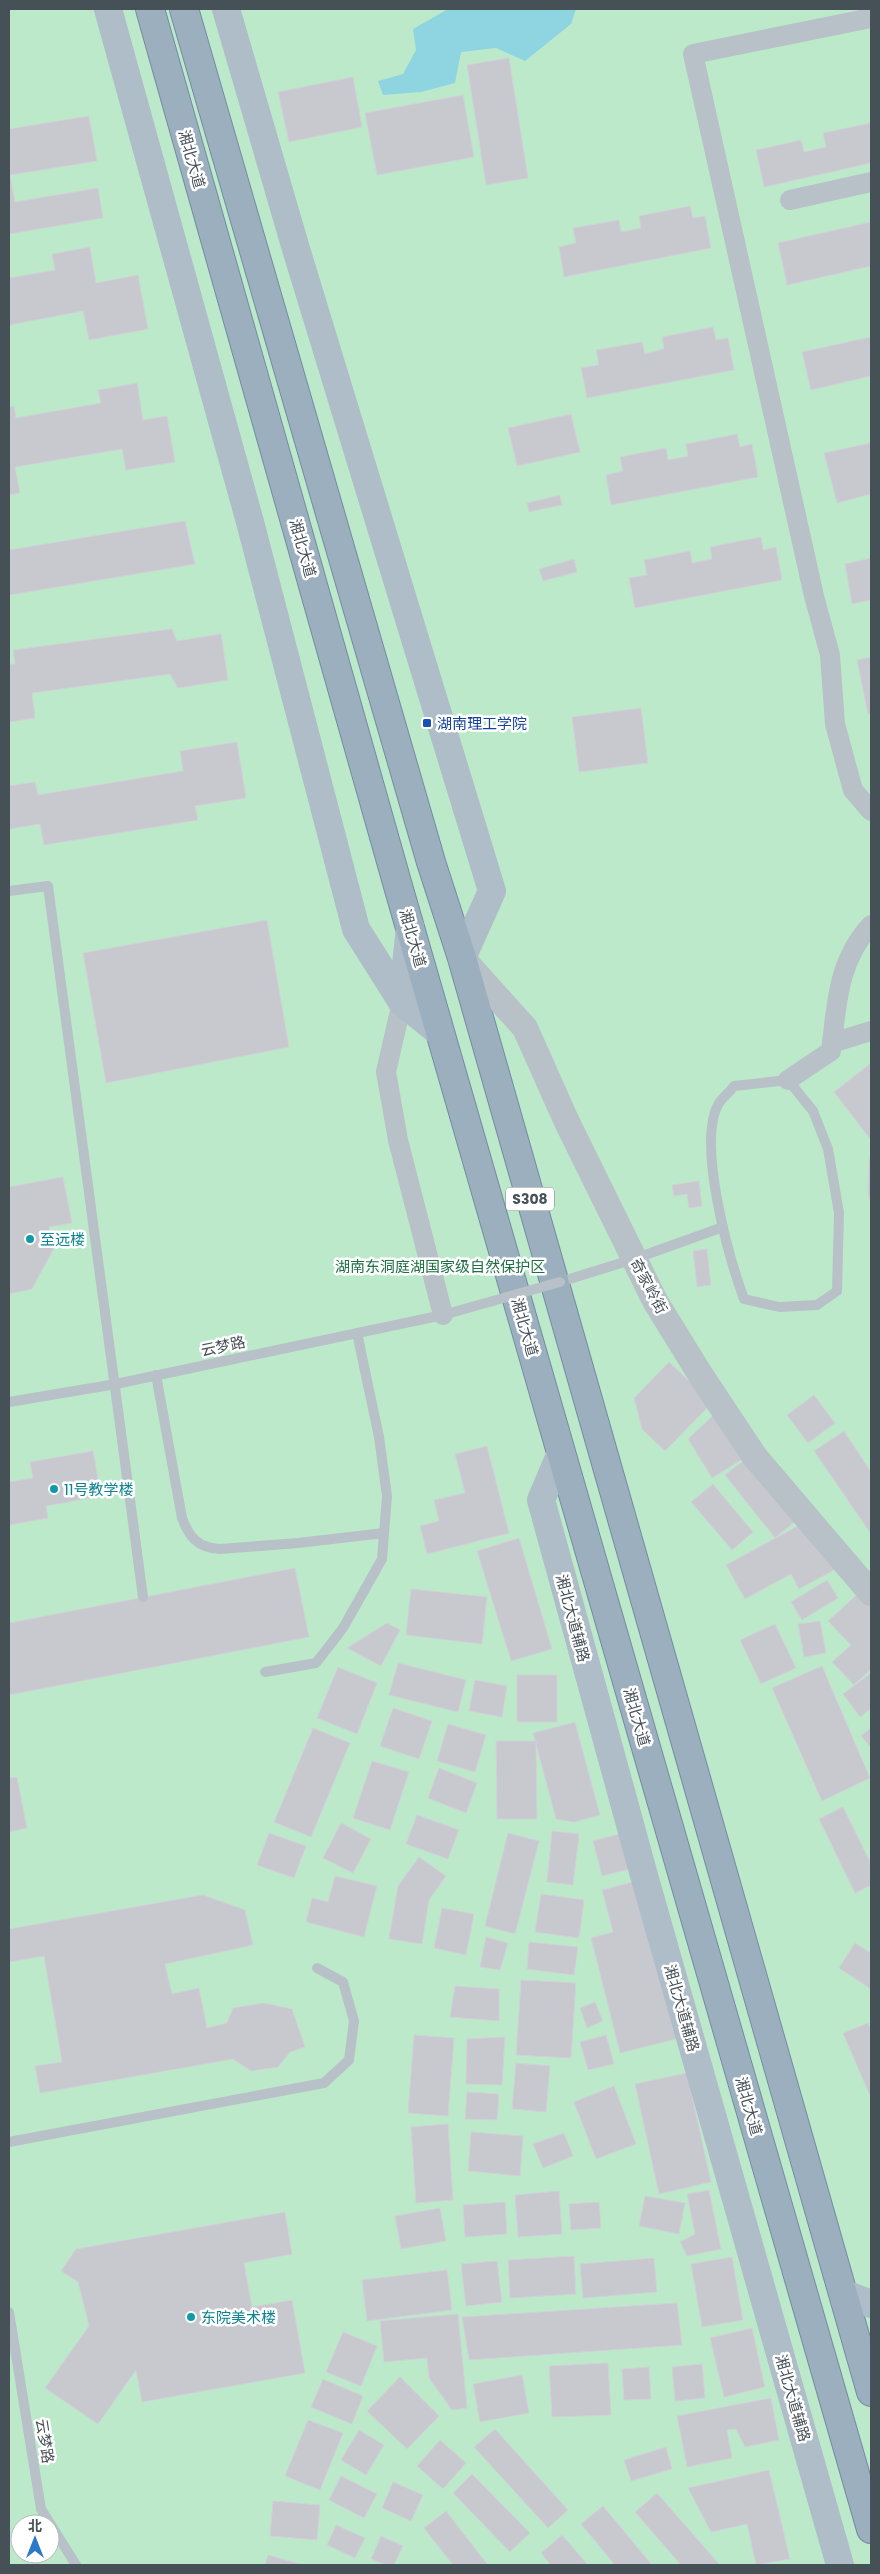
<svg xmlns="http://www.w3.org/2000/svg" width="880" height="2574" font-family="Poppins,'Noto Sans SC',sans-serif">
<rect width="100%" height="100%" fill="#eeecec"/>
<!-- green -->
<path fill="#bde9cb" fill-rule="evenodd" d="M9,9H871V2565H9ZM20,2524H50V2554H20Z"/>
<!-- water -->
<polygon fill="#8ed5e1" points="448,9 576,9 571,24 525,61 496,48 461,52 455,83 421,92 383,95 378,81 403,74 416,50 413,29"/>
<!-- building -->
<g fill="#c7c9ce" stroke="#d0d2d7">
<polygon points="509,58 528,178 486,185 467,65"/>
<polygon points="353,77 362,127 289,142 278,92"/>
<polygon points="463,95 474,157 377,175 365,113"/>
<polygon points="89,116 97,161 10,175 15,202 98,188 103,218 9,234 9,129"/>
<polygon points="871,123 871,163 764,187 756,150 801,140 804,152 826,147 823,133"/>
<polygon points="690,206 693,218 705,216 711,248 564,277 559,247 576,243 573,228 619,220 621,232 641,228 639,216"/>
<polygon points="871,222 871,266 787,285 778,243"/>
<polygon points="90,247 96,283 138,275 148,329 89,340 83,311 9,325 9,278 55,270 52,254"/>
<polygon points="713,327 716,340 728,338 734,370 587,398 581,368 599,365 596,350 642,342 645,354 664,349 662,337"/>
<polygon points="871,337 871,376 811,390 802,352"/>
<polygon points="137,383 143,420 167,416 175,462 126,470 122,449 15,467 20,493 9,495 9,407 14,406 16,418 101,403 98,390"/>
<polygon points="571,414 580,452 517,466 508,428"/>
<polygon points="737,434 740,447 752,444 758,477 611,505 606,475 623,471 620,457 666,448 668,460 688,456 686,444"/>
<polygon points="871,443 871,494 837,503 824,453"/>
<polygon points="560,495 562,505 529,512 527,503"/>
<polygon points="185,521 195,564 9,595 9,550"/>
<polygon points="761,537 763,550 776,547 782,580 635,608 629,578 647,575 644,560 690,551 692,563 712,559 710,547"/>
<polygon points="871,558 871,600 852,604 845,564"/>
<polygon points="574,559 577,572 543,581 539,569"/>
<polygon points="172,629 177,641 221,634 228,680 178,688 170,674 32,693 35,718 9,722 9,664 15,664 13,650"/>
<polygon points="871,657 871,714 868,714 857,660"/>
<polygon points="641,708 648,763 579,772 572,717"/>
<polygon points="237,742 246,798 195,806 198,820 44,845 40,824 9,829 9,786 35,782 38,795 183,771 180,751"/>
<polygon points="267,920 289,1047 106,1083 83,953"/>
<polygon points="871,1063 871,1140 834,1092"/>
<polygon points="871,1154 871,1202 868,1194 869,1160"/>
<polygon points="63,1177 72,1223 49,1227 53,1250 32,1289 9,1294 9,1187"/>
<polygon points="699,1181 702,1206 689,1208 687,1194 674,1196 672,1185"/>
<polygon points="707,1249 711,1285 697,1287 693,1251"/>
<polygon points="669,1362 712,1403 665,1451 642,1429 634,1398"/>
<polygon points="814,1395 835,1423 808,1443 787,1415"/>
<polygon points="721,1408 749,1455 712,1478 688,1439"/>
<polygon points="844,1431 871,1472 871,1534 814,1451"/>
<polygon points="487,1446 509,1533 427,1554 420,1526 439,1521 434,1500 465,1493 455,1454"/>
<polygon points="93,1451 101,1496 46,1506 48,1518 9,1525 9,1482 33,1478 30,1462"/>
<polygon points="748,1457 798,1519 775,1538 725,1475"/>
<polygon points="713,1484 753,1532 732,1550 691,1502"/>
<polygon points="807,1521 834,1570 799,1589 791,1574 745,1599 726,1565"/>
<polygon points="519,1538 552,1649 511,1661 477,1551"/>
<polygon points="295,1568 309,1637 9,1695 9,1623"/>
<polygon points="827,1580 838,1598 802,1620 791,1602"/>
<polygon points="411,1589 487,1597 482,1644 406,1635"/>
<polygon points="860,1592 871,1604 871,1669 854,1685 832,1662 851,1645 828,1621"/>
<polygon points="820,1621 826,1653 804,1657 798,1624"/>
<polygon points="387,1623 400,1630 381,1666 347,1648"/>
<polygon points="775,1624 796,1668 761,1684 740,1640"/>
<polygon points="398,1663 466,1680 458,1712 389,1695"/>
<polygon points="822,1666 870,1778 822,1801 772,1688"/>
<polygon points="338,1667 377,1683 357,1734 317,1718"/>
<polygon points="871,1673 871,1708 860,1717 843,1694"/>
<rect x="517" y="1675" width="40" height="47"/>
<polygon points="475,1680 507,1686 502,1717 469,1711"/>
<polygon points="393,1708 432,1721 419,1759 380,1746"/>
<polygon points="575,1722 600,1815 574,1822 556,1819 533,1733"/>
<polygon points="448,1724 486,1735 475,1772 437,1761"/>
<polygon points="313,1728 350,1743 311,1837 274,1822"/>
<polygon points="871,1728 871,1748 861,1736"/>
<polygon points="496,1741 536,1741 537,1819 497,1819"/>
<polygon points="372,1761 409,1772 390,1830 353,1818"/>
<polygon points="439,1768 477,1783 466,1813 428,1798"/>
<polygon points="17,1777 27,1828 9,1832 9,1778"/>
<polygon points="843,1807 871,1864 871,1885 855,1893 819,1819"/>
<polygon points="417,1815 459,1830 448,1859 406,1844"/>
<polygon points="341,1823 371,1839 353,1873 323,1858"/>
<polygon points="552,1831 579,1834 573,1885 547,1882"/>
<polygon points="269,1833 306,1846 294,1878 257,1865"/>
<polygon points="508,1833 539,1841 515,1934 485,1926"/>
<polygon points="619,1834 629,1869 602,1876 593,1841"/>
<polygon points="419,1857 446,1876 429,1900 422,1944 389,1939 398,1886"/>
<polygon points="335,1876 377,1886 364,1937 306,1922 312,1898 328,1902"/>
<polygon points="641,1880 680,2038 620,2053 591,1938 613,1932 602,1890"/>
<polygon points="541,1894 584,1900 579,1938 535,1932"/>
<polygon points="203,1895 245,1910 253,1945 165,1964 172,1994 199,1988 207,2028 227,2023 233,2008 264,2003 292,2009 305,2047 290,2052 278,2067 251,2071 233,2059 40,2093 35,2066 62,2062 44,1956 9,1962 9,1929"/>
<polygon points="442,1908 474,1914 466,1955 434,1948"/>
<polygon points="486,1937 508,1943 500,1970 480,1967"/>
<polygon points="529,1942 578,1947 574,1975 527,1969"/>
<polygon points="855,1943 871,1953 871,1989 839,1968"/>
<polygon points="521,1980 576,1983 571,2058 516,2055"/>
<polygon points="455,1986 499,1989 499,2021 450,2017"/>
<polygon points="595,2002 603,2021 587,2028 580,2008"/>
<polygon points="868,2023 871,2030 871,2098 843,2033"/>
<polygon points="414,2035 454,2038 448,2116 408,2113"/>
<polygon points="606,2035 614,2064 588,2070 580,2042"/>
<polygon points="505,2037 502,2085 466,2084 467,2039"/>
<polygon points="516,2063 550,2066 546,2112 512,2109"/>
<polygon points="687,2073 711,2182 659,2194 635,2084"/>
<polygon points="614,2086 636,2144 596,2159 574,2102"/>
<polygon points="467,2092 499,2094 497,2120 465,2119"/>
<polygon points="448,2124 453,2200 416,2203 411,2127"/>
<polygon points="471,2132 523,2136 520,2176 468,2171"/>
<polygon points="564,2133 573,2156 543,2168 533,2144"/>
<polygon points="709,2190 721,2249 687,2256 680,2242 695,2234 687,2194"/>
<polygon points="559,2191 562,2234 518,2237 515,2195"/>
<polygon points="645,2196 685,2203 679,2234 639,2226"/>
<polygon points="505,2202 507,2234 465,2237 463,2205"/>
<polygon points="599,2202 601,2228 571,2230 569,2204"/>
<polygon points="440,2208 446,2241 401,2249 395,2216"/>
<polygon points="285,2212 292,2254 244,2263 252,2307 292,2300 305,2373 142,2402 136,2370 98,2424 45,2388 89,2326 78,2282 61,2271 76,2249"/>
<polygon points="574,2256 576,2294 510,2298 508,2260"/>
<polygon points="732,2257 743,2320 702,2327 691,2264"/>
<polygon points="654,2258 657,2292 583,2298 580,2264"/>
<polygon points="497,2261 502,2302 466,2306 461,2264"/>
<polygon points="447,2270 452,2310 367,2321 362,2280"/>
<polygon points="677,2303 682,2345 469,2360 462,2317"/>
<polygon points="458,2314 467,2408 452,2410 429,2378 427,2358 384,2362 380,2321"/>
<polygon points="752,2328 765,2387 724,2397 710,2338"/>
<polygon points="343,2332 377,2346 361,2386 326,2372"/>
<polygon points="608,2363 611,2415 552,2417 549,2366"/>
<polygon points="702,2364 705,2398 675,2401 672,2367"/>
<polygon points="649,2367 651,2399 624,2400 622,2369"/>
<polygon points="522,2375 529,2413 480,2422 473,2384"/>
<polygon points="400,2377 439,2416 407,2449 367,2411"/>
<polygon points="323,2379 363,2396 352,2424 311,2407"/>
<polygon points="771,2398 779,2440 745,2447 736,2429 727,2430 732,2458 687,2467 677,2416"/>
<polygon points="308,2420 343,2433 320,2490 285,2476"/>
<polygon points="495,2429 568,2510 548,2528 474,2447"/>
<polygon points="359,2430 384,2445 366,2475 341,2460"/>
<polygon points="440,2440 466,2463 443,2489 417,2466"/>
<polygon points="666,2447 672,2469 631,2481 624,2460"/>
<polygon points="769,2470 790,2559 756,2565 747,2524 711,2532 688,2488"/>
<polygon points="472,2474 530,2533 510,2552 453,2493"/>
<polygon points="341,2476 377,2494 364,2518 329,2500"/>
<polygon points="393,2482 423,2495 411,2521 382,2508"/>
<polygon points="657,2493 719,2564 717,2565 681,2565 635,2512"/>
<polygon points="273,2501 320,2505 317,2540 270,2536"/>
<polygon points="603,2506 652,2565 615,2565 581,2524"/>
<polygon points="446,2511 488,2565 453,2565 424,2528"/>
<polygon points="336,2525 365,2538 355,2558 327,2545"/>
<polygon points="562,2535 588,2565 551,2565 541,2553"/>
<polygon points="381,2536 403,2546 394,2565 386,2565 371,2559"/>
<polygon points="268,2555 300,2564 300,2565 265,2565"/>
</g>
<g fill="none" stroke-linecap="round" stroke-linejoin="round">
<!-- trunk casing -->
<g stroke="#738ca2" stroke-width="30">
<g id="trunk">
<polyline points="150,9 398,886 871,2529"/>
<polyline points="184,9 431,862 462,958 871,2392"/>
</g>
</g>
<!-- service -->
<g stroke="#b8c1c7" stroke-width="10">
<polyline points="9,891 48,886 143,1597"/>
<path d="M788,1080L813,1111L828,1149L839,1213L837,1291L817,1305L779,1307L744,1299C729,1258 696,1142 719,1103C723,1097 730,1092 734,1086Z"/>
<polyline points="560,1282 634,1259 723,1227"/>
<path d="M156,1375L182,1518C189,1537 198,1548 220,1549L298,1543L384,1533"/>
<polyline points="9,1402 116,1384 443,1315"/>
<polyline points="265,1672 316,1663 343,1628 382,1559 387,1496 379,1437 357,1333"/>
<polyline points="9,2142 324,2083 349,2060 354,2021 343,1982 317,1968"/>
<polyline points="9,2312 41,2509 76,2565"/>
</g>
<!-- minor -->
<g stroke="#b8c1c7" stroke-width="20">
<polyline points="871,18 693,54 814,596 830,655 835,724 853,790 871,811"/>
<polyline points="790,200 871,182"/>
<polyline points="402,1002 386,1072 398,1140 443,1315"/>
<polyline points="832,1043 871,1031"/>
<path d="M788,1080L831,1051C837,1004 837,962 871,925"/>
</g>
<!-- tertiary -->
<polyline stroke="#b8c1c7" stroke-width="26" points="462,958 525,1028 566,1120 655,1301 700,1374 755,1457 871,1593"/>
<!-- primary -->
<g stroke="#aebdc8" stroke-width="28">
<polyline points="108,9 250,522 356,929 402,1002 440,1033"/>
<polyline points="226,9 296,249 492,891 462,958"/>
<polyline points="402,1002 410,927"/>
<polyline points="561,1453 541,1500 645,1879 840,2565"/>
<polyline points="843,2293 871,2304"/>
</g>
<!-- trunk -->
<use href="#trunk" stroke="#9bafbf" stroke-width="28"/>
<!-- service-bridge -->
<polyline stroke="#b8c1c7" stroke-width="10" points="443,1315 560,1282"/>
</g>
<!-- markers -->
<rect fill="#1a4fb4" stroke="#fff" stroke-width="2" x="422" y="718" width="10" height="10" rx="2.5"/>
<g fill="#0f9aa8" stroke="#fff" stroke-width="2">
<circle cx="30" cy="1239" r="5"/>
<circle cx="54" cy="1489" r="5"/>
<circle cx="191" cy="2317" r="5"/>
</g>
<g text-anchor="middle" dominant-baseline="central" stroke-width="5" stroke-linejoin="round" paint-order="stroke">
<!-- shield labels -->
<rect fill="#fff" stroke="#7e8489" stroke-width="1" x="506" y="1187.5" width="48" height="23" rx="4"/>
<g font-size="14" font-weight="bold" fill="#465057">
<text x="530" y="1199">S308</text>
</g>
<!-- street labels -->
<g font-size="15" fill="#465057" stroke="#fff">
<text transform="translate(192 159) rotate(74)">湘北大道</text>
<text transform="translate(303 548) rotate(74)">湘北大道</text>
<text transform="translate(413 938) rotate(74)">湘北大道</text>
<text transform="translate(649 1286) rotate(62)">奇家岭街</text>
<text transform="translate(525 1327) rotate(74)">湘北大道</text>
<text transform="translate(223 1346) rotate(-12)">云梦路</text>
<text transform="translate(573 1618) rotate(75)">湘北大道辅路</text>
<text transform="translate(637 1717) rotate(74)">湘北大道</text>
<text transform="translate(682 2008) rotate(74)">湘北大道辅路</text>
<text transform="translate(749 2106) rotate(74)">湘北大道</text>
<text transform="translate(793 2398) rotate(74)">湘北大道辅路</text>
<text transform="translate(45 2441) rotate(81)">云梦路</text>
</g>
<!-- transit labels -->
<g font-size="15" fill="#164399" stroke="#fff" text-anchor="start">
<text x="437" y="723">湖南理工学院</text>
</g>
<!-- culture labels -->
<g font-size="15" fill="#0d838f" stroke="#fff" text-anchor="start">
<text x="40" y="1239">至远楼</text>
<text x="64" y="1489">11号教学楼</text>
<text x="201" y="2317">东院美术楼</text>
</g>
<!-- park labels -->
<g font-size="15" fill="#1f6f43" stroke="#fff">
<text x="440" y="1266">湖南东洞庭湖国家级自然保护区</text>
</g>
</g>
<!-- border -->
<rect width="880" height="2574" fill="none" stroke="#465057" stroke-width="20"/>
<!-- north arrow -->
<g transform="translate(35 2539)"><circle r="24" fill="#ffffff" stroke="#b5b9bc"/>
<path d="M0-4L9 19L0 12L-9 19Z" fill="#2b79c9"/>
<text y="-8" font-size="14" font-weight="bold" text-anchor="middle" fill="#465057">北</text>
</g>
</svg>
